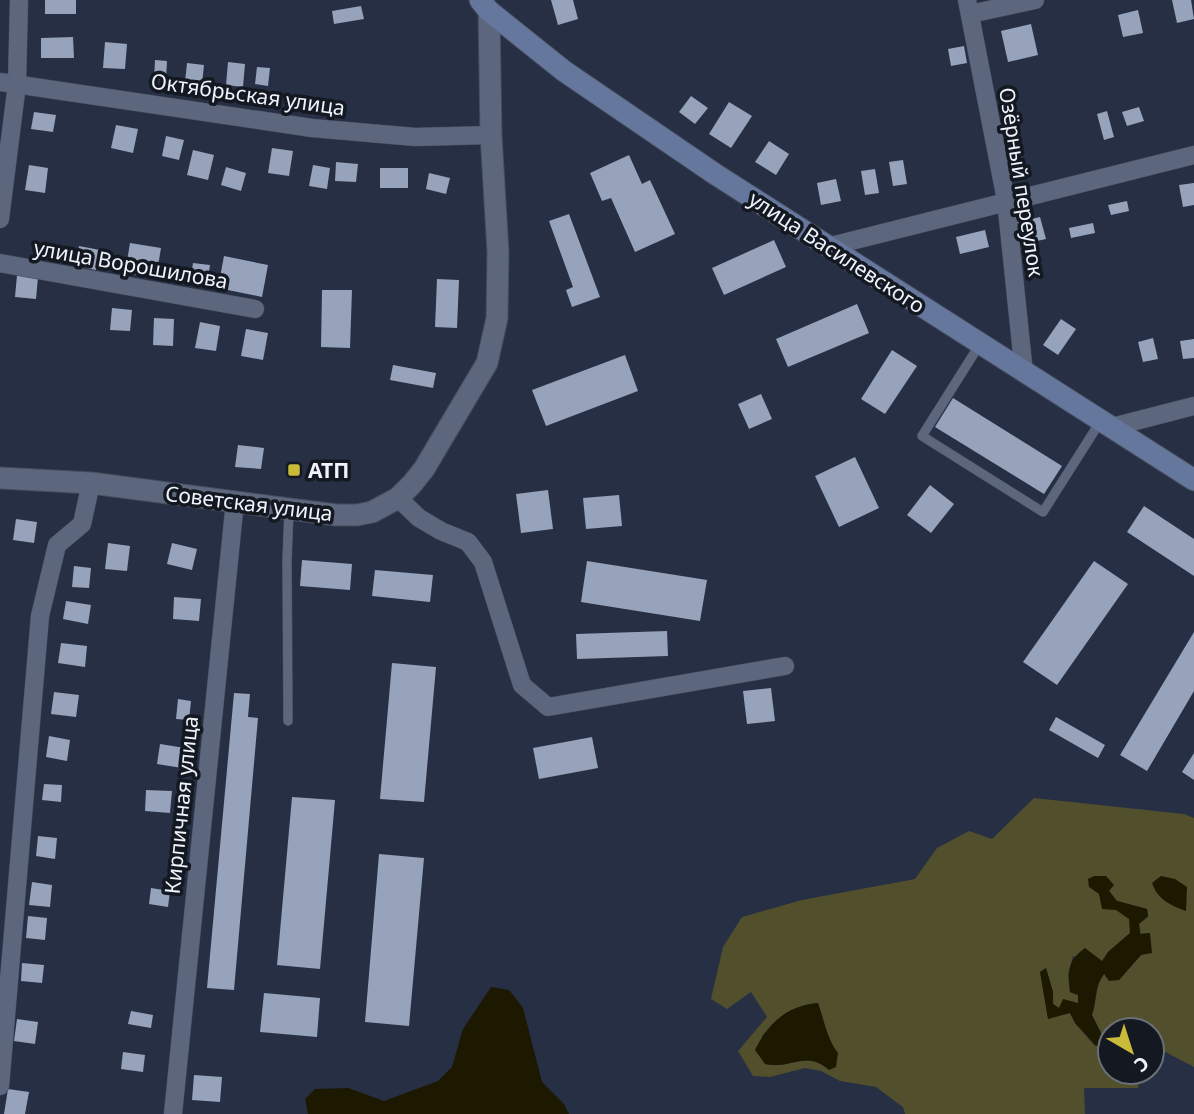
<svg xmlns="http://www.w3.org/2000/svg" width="1194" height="1114" font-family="'Noto Sans',sans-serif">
<rect width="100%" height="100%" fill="#262f43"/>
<!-- green -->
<path fill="#524f2d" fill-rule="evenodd" d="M1034,798L1184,814L1194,818V1067L1152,1045V1030H1110V1072H1141L1138,1088H1084L1085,1114H905L903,1107L876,1087L840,1081L821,1071L805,1068L770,1077L753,1076L738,1051L767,1017L751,992L727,1009L711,999L723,947L742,917L802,900L915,879L937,848L969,831L992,839ZM1109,891L1117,901L1147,909L1148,917L1139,924L1141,934L1150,933L1141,955L1119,980L1104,974C1094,988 1098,999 1092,1015L1101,1032L1095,1046L1075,1023L1070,1013L1048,1018L1040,972L1046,968L1053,992V1004L1059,1008L1078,1003V995L1070,992L1068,975L1073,956L1102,962L1108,952L1130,933V919L1099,894ZM818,1003C824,1021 827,1039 838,1053L829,1070C805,1049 790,1070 765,1064L762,1036C780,1016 790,1006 818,1003Z"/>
<!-- water -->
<g fill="#1c1900">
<path d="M1094,876H1106L1114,885L1109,891L1117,901L1147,909L1148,916L1139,924L1140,934L1150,933L1152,953L1141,955L1119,980L1109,981L1104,974C1094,987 1097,1000 1092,1015L1105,1042L1096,1046L1075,1023L1070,1013L1048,1019L1040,972L1046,968L1053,992V1004L1059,1008L1063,999L1078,1003V995L1070,992C1068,971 1067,961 1085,948L1102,961L1108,952L1130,933L1129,919L1116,910L1102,909L1099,894L1089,887L1088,879Z"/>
<path d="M1161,876L1175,879L1187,887L1186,911C1170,905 1158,900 1152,883Z"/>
<polygon points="491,987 509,990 523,1008 542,1082 564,1104 569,1114 308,1114 305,1099 315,1089 348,1088 384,1101 438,1081 452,1067 463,1029"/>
<path d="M818,1003C824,1020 827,1039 838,1053L836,1067L829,1070C806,1049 791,1070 765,1064L755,1050C769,1022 787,1006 818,1003Z"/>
</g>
<!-- building -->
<g fill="#97a3ba">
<rect x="45" y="0" width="31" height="14"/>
<polygon points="551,0 573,0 578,19 558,25"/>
<polygon points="1172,0 1191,0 1194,19 1177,23"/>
<polygon points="361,6 364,19 334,24 332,11"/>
<polygon points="1138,10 1143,33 1123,37 1118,15"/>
<polygon points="1031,24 1038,55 1008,62 1001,31"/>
<polygon points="73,37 74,58 41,58 41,38"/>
<polygon points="105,42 127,44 125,69 103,68"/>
<polygon points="964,46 967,63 951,66 948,49"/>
<polygon points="155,60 167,61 166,80 154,79"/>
<polygon points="228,62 245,64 243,87 226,85"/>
<polygon points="187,63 204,65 202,84 185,82"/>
<polygon points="257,67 270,68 268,86 255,84"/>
<polygon points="691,96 708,108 695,124 679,112"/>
<polygon points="729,102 752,116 731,148 709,134"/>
<polygon points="1139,107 1144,121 1127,126 1122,112"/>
<polygon points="1107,111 1114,137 1104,140 1097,114"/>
<polygon points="34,112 56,115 53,132 31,129"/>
<polygon points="116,125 138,129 133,153 111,148"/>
<polygon points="166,136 184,140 179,160 162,156"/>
<polygon points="769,141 789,154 776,175 755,162"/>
<polygon points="272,148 293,151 289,176 268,173"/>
<polygon points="193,150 214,155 208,180 187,175"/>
<polygon points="629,155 642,184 650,180 675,234 635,252 611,198 602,201 590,173"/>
<polygon points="903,160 907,184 893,186 889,162"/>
<polygon points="336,162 358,164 356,182 335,181"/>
<polygon points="29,165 48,168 45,193 25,190"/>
<polygon points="313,165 330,168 327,189 309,186"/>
<polygon points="226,167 246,173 241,191 221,185"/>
<rect x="380" y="168" width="28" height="20"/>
<polygon points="875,169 879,193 865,195 861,171"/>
<polygon points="429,173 450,178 446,194 426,189"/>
<polygon points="836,179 841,201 821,205 817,183"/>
<polygon points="1194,183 1194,205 1183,207 1179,185"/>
<polygon points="1127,201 1129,211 1111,215 1108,205"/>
<polygon points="569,214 600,297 572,307 566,290 573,287 549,221"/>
<polygon points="1040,217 1046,239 1023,244 1018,222"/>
<polygon points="1093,223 1095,233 1071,238 1069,228"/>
<polygon points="985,230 989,247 960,254 956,237"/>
<polygon points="774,240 786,267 724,295 712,268"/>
<polygon points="130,243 161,248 156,278 125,273"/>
<polygon points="79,246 100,250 96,270 75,266"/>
<polygon points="224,256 268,265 262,297 218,288"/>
<polygon points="193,263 210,265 207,285 190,283"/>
<polygon points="17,275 38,277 36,299 15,297"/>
<polygon points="437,279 459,280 457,328 435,327"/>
<polygon points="322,290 352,290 350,348 321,347"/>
<polygon points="857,304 869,333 788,367 776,339"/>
<polygon points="112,308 132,310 130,331 110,330"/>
<polygon points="154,318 174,319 173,346 153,345"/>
<polygon points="1061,319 1076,329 1058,355 1043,345"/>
<polygon points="200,322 220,326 216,351 195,348"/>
<polygon points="246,329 268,333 263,360 241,356"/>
<polygon points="1153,338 1158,359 1143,362 1138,342"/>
<polygon points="1194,339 1194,358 1183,359 1180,341"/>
<polygon points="892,350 917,366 885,414 861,399"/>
<polygon points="625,355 638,391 546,426 532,390"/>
<polygon points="393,365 436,373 433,388 390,380"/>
<polygon points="761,394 772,419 749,429 738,404"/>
<polygon points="953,398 1062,466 1044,494 935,427"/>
<polygon points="238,445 264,448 261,469 235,467"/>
<polygon points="855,457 879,508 839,527 815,476"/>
<polygon points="930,485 954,504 931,533 907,515"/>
<polygon points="548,490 553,529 521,533 516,494"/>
<polygon points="619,495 622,526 586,529 583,498"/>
<polygon points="1144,506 1194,539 1194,576 1127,532"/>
<polygon points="16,519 37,522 34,543 13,540"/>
<polygon points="108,543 130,546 127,571 105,569"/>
<polygon points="172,543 197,549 192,570 167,564"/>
<polygon points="302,560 352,564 350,590 300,586"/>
<polygon points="587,561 707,580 700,621 581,602"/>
<polygon points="1094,561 1128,584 1057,685 1023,662"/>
<polygon points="74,566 91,568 89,588 72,587"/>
<polygon points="375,570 433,575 430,602 372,596"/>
<polygon points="174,597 201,599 199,621 173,619"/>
<polygon points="66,601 91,605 88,624 63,619"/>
<polygon points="667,631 668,656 577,659 576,634"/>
<polygon points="1194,632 1194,691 1147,771 1120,755"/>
<polygon points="61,643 87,646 85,667 58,663"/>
<polygon points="392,663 436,667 424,802 380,799"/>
<polygon points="771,688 775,721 747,724 743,691"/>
<polygon points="54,692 79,695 76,717 51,714"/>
<polygon points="234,693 250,694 248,717 258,718 234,990 207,988"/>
<polygon points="178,699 191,701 189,720 176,719"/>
<polygon points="1056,717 1105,745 1098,758 1049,730"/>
<polygon points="49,736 70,740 67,761 46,757"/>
<polygon points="592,737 598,768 539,779 533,748"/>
<polygon points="160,744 185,748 182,768 157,764"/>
<polygon points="1194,753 1194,780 1182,772"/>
<polygon points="44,784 62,785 61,802 42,800"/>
<polygon points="146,790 172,791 170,813 145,811"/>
<polygon points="292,797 335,800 320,969 277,965"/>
<polygon points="38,836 57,838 55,859 36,856"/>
<polygon points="379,854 424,858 409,1026 365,1022"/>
<polygon points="32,882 52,885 50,907 29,905"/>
<polygon points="151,888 170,891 168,907 149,904"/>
<polygon points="28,916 47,918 45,940 26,938"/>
<polygon points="22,963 44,965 42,983 21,981"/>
<polygon points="264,993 320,998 317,1037 260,1032"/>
<polygon points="131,1011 153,1015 151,1028 128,1024"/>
<polygon points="17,1019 38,1022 35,1044 14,1041"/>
<polygon points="123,1052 145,1055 143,1072 121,1069"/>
<polygon points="194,1075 222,1077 220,1102 192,1100"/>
<polygon points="8,1089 29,1092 25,1114 4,1114"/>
</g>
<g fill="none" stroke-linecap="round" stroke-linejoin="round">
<!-- service casing -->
<g stroke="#454c5c" stroke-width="10">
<g id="service">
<polyline points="980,344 922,436 1043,512 1100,422"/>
<polyline points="288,721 287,560 289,510"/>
</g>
</g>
<!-- minor casing -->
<g stroke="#454c5c" stroke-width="19">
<g id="minor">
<polyline points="967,0 1006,200 1024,373"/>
<polyline points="970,14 1035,0"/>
<polyline points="0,82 312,128 415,137 491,135"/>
<polyline points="0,219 17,84 19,0"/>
<polyline points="831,246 1194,155"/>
<polyline points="0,263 255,309"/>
<polyline points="1112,427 1194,406"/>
<polyline points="398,498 419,518 441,531 468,542 483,562 522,685 548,707 785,666"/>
<polyline points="0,1086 40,616 57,545 82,524 91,483"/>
<polyline points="173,1114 235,501"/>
</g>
</g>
<!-- tertiary casing -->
<g stroke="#454c5c" stroke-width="23">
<polyline id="tertiary" points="0,478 91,483 336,515 357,515 372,512 398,498 412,484 424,469 487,363 497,318 498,252 491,135 489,11"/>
</g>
<!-- secondary casing -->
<g stroke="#454c5c" stroke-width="23">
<polyline id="secondary" points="480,0 489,11 564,71 715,174 1194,480"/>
</g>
<!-- service -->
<use href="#service" stroke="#5c667c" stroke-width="9"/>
<!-- minor -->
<use href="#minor" stroke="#5c667c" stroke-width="18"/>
<!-- tertiary -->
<use href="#tertiary" stroke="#5c667c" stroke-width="21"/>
<!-- secondary -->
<use href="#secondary" stroke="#66779e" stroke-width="21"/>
</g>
<!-- markers -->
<rect fill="#c9ba3a" stroke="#141820" stroke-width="2.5" x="287" y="463" width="14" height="14" rx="3.5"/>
<g text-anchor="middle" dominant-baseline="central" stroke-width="7" stroke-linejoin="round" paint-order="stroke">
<!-- street labels -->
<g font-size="21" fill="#eef3fd" stroke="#141820">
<text transform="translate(248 94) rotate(8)">Октябрьская улица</text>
<text transform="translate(1022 182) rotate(81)">Озёрный переулок</text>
<text transform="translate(837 252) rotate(33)">улица Василевского</text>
<text transform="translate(131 264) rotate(10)">улица Ворошилова</text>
<text transform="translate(249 503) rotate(7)">Советская улица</text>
<text transform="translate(181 805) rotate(-84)">Кирпичная улица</text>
</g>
<!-- poi labels -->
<g font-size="21" font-weight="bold" fill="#eef3fd" stroke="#141820" text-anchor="start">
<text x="308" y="470">АТП</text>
</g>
</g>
<!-- north arrow -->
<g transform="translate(1131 1051) rotate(141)"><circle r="33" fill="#141820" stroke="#6b7078" stroke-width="2"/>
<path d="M0-5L12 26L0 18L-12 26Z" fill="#c9ba3a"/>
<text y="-10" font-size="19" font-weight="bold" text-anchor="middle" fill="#eef3fd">С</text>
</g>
</svg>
